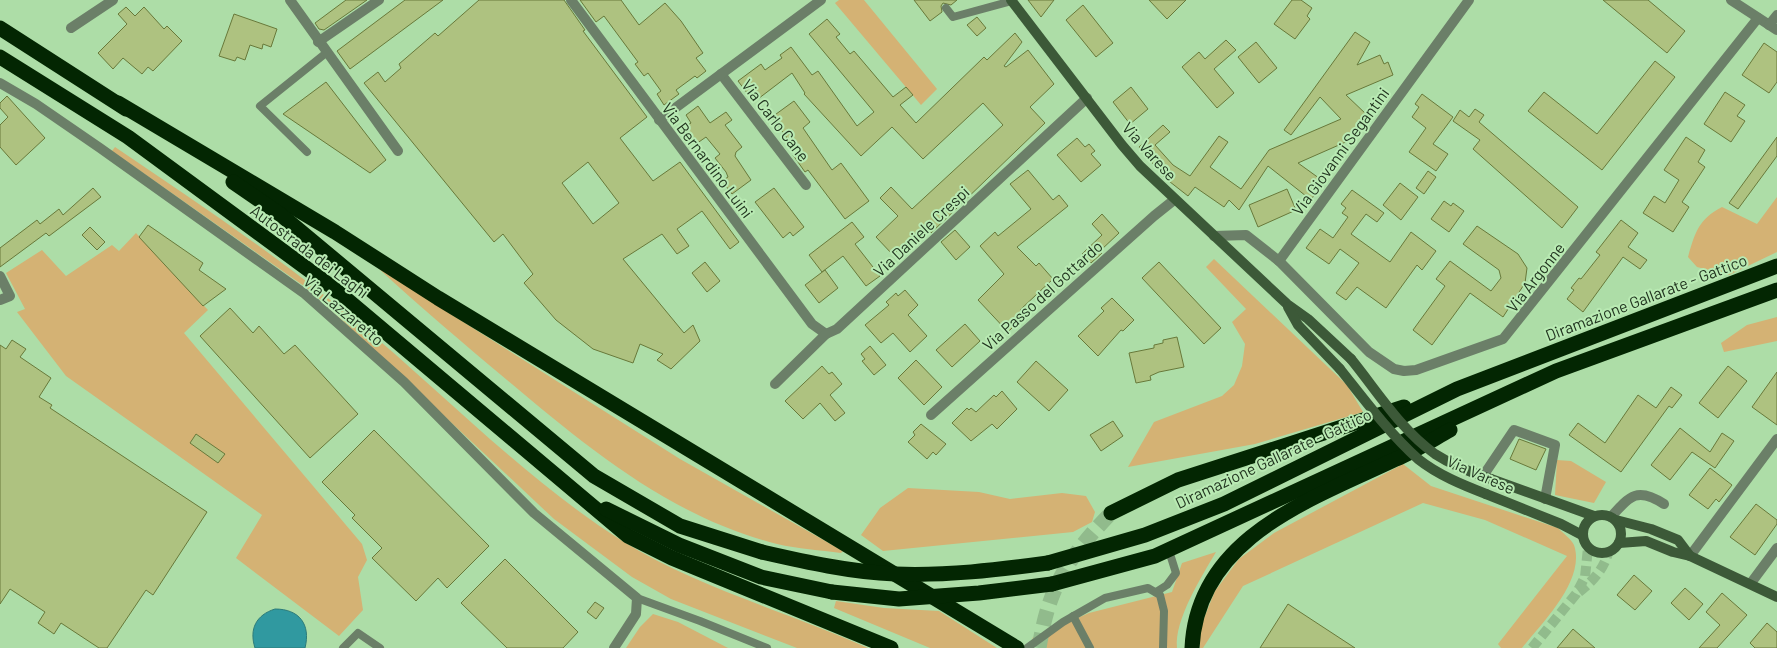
<svg xmlns="http://www.w3.org/2000/svg" width="1777" height="648" font-family="Barlow,sans-serif">
<rect width="100%" height="100%" fill="#addda7"/>
<!-- green -->
<g fill="#d4b274">
<polygon points="839,0 864,0 937,89 921,105 835,3"/>
<path d="M115,147C197,203 280,257 356,321C447,396 524,479 624,542C697,587 790,613 868,648H797L671,599L632,577L554,519L311,291L112,151Z"/>
<path d="M1777,197V252L1729,275L1697,267L1688,257C1695,232 1699,219 1722,207L1757,224Z"/>
<polygon points="136,233 208,310 184,333 362,544 367,560 358,577 363,610 339,636 236,558 262,515 66,376 17,312 25,309 6,273 42,250 66,276 112,245 119,251"/>
<polygon points="1214,259 1347,385 1363,412 1255,444 1128,467 1154,422 1222,396 1234,385 1242,366 1245,344 1232,322 1246,309 1206,267"/>
<path d="M378,268L680,459L843,551L841,553C820,550 798,549 777,544C671,517 589,449 507,380C463,343 420,307 378,268Z"/>
<polygon points="1777,317 1777,341 1724,352 1721,343 1747,325"/>
<polygon points="1557,460 1571,461 1606,482 1594,503 1555,495"/>
<path d="M1403,464L1431,486L1558,528C1563,533 1571,539 1574,545C1586,580 1542,623 1522,648H1501L1498,644L1567,556L1485,520L1423,503L1243,586L1203,648H1200L1198,633L1215,591L1239,559L1274,533Z"/>
<polygon points="908,488 979,492 1010,499 1062,493 1086,496 1095,512 1092,522 1073,532 883,551 861,535 880,508"/>
<path d="M1216,552C1202,576 1174,620 1177,648H1047L1032,638L1089,613L1172,592L1182,563Z"/>
<polygon points="836,601 884,608 939,611 997,648 930,648 834,608"/>
<polygon points="653,614 678,622 728,648 626,648 640,627"/>
</g>
<!-- water -->
<path fill="#3099a0" stroke="#2c7b79" d="M275,609C299,609 311,624 305,648H255C249,629 256,615 275,609Z"/>
<!-- building -->
<g fill="#aec280" stroke="#68793a" fill-rule="evenodd">
<polygon points="346,0 367,0 324,30 319,29 315,23"/>
<polygon points="405,0 443,0 350,69 337,51"/>
<path d="M479,0H564L585,30L583,31L647,117L620,138L653,181L680,162L739,242L730,249L702,211L677,229L689,246L677,254L662,234L623,259L684,333L693,325L700,341L671,369L657,360L663,354L640,344L633,363L593,349L556,320L524,283L533,274L503,234L494,242L364,83L378,72L385,82L401,68L399,64L435,33L438,36ZM588,162L619,203L593,224L562,183Z"/>
<polygon points="580,0 621,0 639,25 665,3 681,21 703,53 696,58 706,71 697,78 695,76 676,90 679,94 664,105 657,94 661,91 648,73 644,76 635,64 638,62 604,16 596,22"/>
<polygon points="914,0 957,0 951,5 943,3 941,6 942,12 930,21"/>
<polygon points="1028,0 1054,0 1041,17"/>
<polygon points="1149,0 1186,0 1167,19"/>
<polygon points="1292,0 1301,0 1312,8 1307,16 1310,19 1295,39 1274,24"/>
<polygon points="1603,0 1648,0 1685,31 1667,53"/>
<polygon points="1083,5 1113,43 1096,57 1066,20"/>
<polygon points="126,7 135,16 144,7 164,29 167,26 182,41 153,71 148,67 142,74 123,58 113,69 98,53 127,24 118,14"/>
<polygon points="234,14 277,29 271,47 263,44 262,49 250,45 245,60 237,57 235,61 219,56"/>
<polygon points="977,17 986,28 977,36 967,25"/>
<polygon points="827,19 840,34 836,37 850,54 854,51 893,97 906,87 913,95 900,105 916,123 984,57 987,60 1015,33 1022,42 1004,66 1006,67 1028,50 1054,84 1030,107 1045,123 931,233 924,225 893,255 876,237 898,216 880,198 891,187 912,209 1003,125 983,103 923,159 892,127 861,156 804,94 805,93 792,73 754,102 738,81 761,64 765,70 782,58 780,55 791,47 812,75 818,71 857,126 874,112 809,34"/>
<polygon points="1355,32 1370,42 1357,65 1380,55 1384,64 1388,62 1393,75 1346,95 1367,115 1348,141 1298,163 1323,181 1311,200 1268,166 1239,210 1229,200 1224,207 1195,187 1188,196 1165,178 1139,147 1163,125 1170,132 1155,145 1173,165 1190,176 1219,136 1228,142 1210,167 1241,189 1269,150 1341,119 1320,97 1291,135 1284,130"/>
<polygon points="1226,40 1236,50 1214,69 1234,93 1217,108 1182,67 1199,52 1205,59"/>
<polygon points="1256,42 1277,68 1259,83 1238,57"/>
<polygon points="1764,43 1777,52 1777,82 1769,93 1742,75"/>
<polygon points="1655,61 1675,77 1602,170 1528,111 1544,92 1597,134"/>
<polygon points="326,82 386,160 370,173 283,114"/>
<polygon points="1131,87 1148,109 1130,124 1113,102"/>
<polygon points="1725,92 1745,105 1737,116 1745,121 1731,142 1704,124"/>
<polygon points="1422,94 1453,117 1433,144 1448,154 1436,171 1409,152 1426,128 1412,117 1419,107 1415,104"/>
<polygon points="7,96 45,138 16,165 0,147 0,125 8,117 0,108 0,103"/>
<polygon points="794,101 810,122 803,128 832,170 841,163 869,201 845,219 808,170 805,172 793,155 797,152 772,117"/>
<polygon points="698,106 710,123 726,112 732,120 725,125 742,147 736,152 735,156 751,180 732,194 722,181 728,177 726,172 715,158 720,154 706,137 696,144 692,138 689,140 681,130 691,123 686,115"/>
<polygon points="1475,109 1484,115 1479,122 1578,207 1562,228 1473,149 1480,140 1453,121 1460,110 1469,117"/>
<polygon points="1686,137 1705,150 1698,162 1705,167 1682,202 1689,207 1673,232 1643,213 1654,196 1665,203 1679,180 1664,170"/>
<polygon points="1777,137 1777,156 1738,209 1729,203"/>
<polygon points="1077,138 1085,147 1089,144 1095,151 1091,154 1101,165 1081,182 1057,155"/>
<polygon points="1028,170 1053,200 1059,195 1068,206 1017,247 1036,266 1039,263 1053,279 1020,310 1025,315 1008,332 978,300 1004,274 980,246 995,232 998,236 1031,209 1010,184"/>
<polygon points="1428,171 1436,177 1424,194 1416,188"/>
<polygon points="1400,183 1418,197 1401,220 1383,205"/>
<polygon points="93,188 101,197 49,236 46,233 0,267 0,248 37,220 40,224 59,209 63,215"/>
<polygon points="774,188 804,227 793,236 790,232 783,238 755,202"/>
<polygon points="1287,189 1296,210 1258,227 1249,205"/>
<polygon points="1352,190 1384,213 1377,222 1366,214 1351,234 1390,262 1411,232 1436,251 1422,270 1417,265 1386,308 1357,287 1346,300 1336,293 1359,263 1340,249 1329,264 1306,248 1320,229 1333,238 1348,217 1342,213 1346,208 1341,204"/>
<polygon points="1444,201 1451,206 1453,203 1464,211 1449,232 1431,219"/>
<polygon points="1102,214 1119,233 1100,251 1102,253 1091,263 1082,254 1102,235 1092,224"/>
<polygon points="1621,220 1638,233 1628,247 1647,260 1640,269 1623,257 1583,312 1567,299 1574,290 1571,288 1579,278 1581,279 1600,255 1596,252"/>
<polygon points="852,222 864,237 855,244 880,276 866,286 843,256 822,272 809,255"/>
<polygon points="148,225 203,263 199,270 226,289 203,306 139,237"/>
<polygon points="1477,226 1518,254 1527,268 1525,283 1503,317 1470,293 1432,345 1413,330 1445,286 1436,279 1450,261 1491,291 1501,278 1499,270 1463,244"/>
<polygon points="90,227 105,242 97,250 82,235"/>
<polygon points="955,230 970,247 956,260 941,242"/>
<polygon points="705,262 720,281 707,292 692,273"/>
<polygon points="1159,262 1221,328 1204,344 1142,278"/>
<polygon points="825,270 838,288 819,303 805,285"/>
<polygon points="905,290 918,305 908,315 927,336 910,352 893,333 881,343 865,325 889,305 886,302 896,293 898,296"/>
<polygon points="1112,298 1134,320 1123,331 1121,330 1098,356 1078,336 1104,311 1101,308"/>
<polygon points="230,308 253,333 259,326 284,354 295,345 358,414 310,458 200,336"/>
<polygon points="965,324 980,341 952,367 936,350"/>
<polygon points="1177,337 1184,367 1159,372 1150,376 1151,380 1136,383 1129,353 1154,348 1154,345 1163,343 1163,340"/>
<polygon points="12,340 26,349 20,357 51,378 39,397 52,405 50,408 207,512 153,595 146,590 107,648 99,648 61,623 54,634 38,623 45,612 10,589 0,604 0,345 6,349"/>
<polygon points="870,346 886,365 874,375 862,361 865,359 861,354"/>
<polygon points="916,360 942,387 924,405 898,378"/>
<polygon points="1036,361 1068,390 1049,411 1017,382"/>
<polygon points="822,366 829,374 832,372 842,384 830,395 845,413 835,421 820,403 803,419 785,401"/>
<polygon points="1728,366 1747,381 1718,418 1699,403"/>
<polygon points="1777,372 1777,425 1752,407"/>
<polygon points="1671,387 1682,395 1672,408 1669,406 1621,472 1569,435 1578,423 1605,443 1638,395 1656,408"/>
<polygon points="1002,391 1017,409 997,429 992,424 971,441 952,423 967,408 969,410 971,408 976,412 994,395 996,397"/>
<polygon points="1113,421 1123,436 1101,451 1090,435"/>
<polygon points="921,424 946,444 936,455 933,452 927,459 908,442 915,435 913,432"/>
<polygon points="1680,428 1710,452 1722,433 1734,441 1715,468 1692,452 1670,480 1651,465"/>
<polygon points="374,430 489,546 447,588 438,578 416,601 372,558 382,548 352,518 355,515 322,482"/>
<polygon points="196,434 225,454 218,463 190,443"/>
<polygon points="1519,439 1546,449 1536,470 1510,459"/>
<polygon points="1710,468 1732,485 1719,502 1716,499 1708,509 1689,495"/>
<polygon points="1756,504 1777,520 1777,524 1755,555 1730,537"/>
<polygon points="505,559 578,632 563,648 507,648 461,603"/>
<polygon points="1634,575 1652,591 1635,610 1617,595"/>
<polygon points="1685,588 1703,604 1689,620 1671,603"/>
<polygon points="1722,593 1747,615 1717,648 1699,648 1720,625 1706,612"/>
<polygon points="595,602 604,608 596,619 587,612"/>
<polygon points="1288,604 1300,612 1355,648 1260,648"/>
<polygon points="1767,623 1777,632 1777,648 1755,648 1750,643"/>
<polygon points="1573,629 1595,648 1557,648"/>
</g>
<g fill="none" stroke-linecap="round" stroke-linejoin="round">
<!-- minor-tunnel -->
<g stroke="#91bb8c" stroke-width="10" stroke-dasharray="10 5" stroke-linecap="butt">
<path d="M1579,592C1592,582 1604,569 1608,553"/>
<polyline points="1532,648 1576,594 1585,577 1588,548"/>
</g>
<!-- motorway-tunnel -->
<path stroke="#91bb8c" stroke-width="15" stroke-dasharray="15 8" stroke-linecap="butt" d="M1039,648C1049,585 1068,558 1111,513"/>
<!-- service -->
<g stroke="#6b7f68" stroke-width="8">
<polyline points="946,8 953,17 1012,1"/>
<polyline points="307,152 260,106 326,53"/>
<polyline points="1156,592 1167,585 1176,573 1170,554"/>
<polyline points="637,598 700,621 767,648"/>
<polyline points="1073,616 1090,648"/>
<polyline points="343,648 358,633 380,648"/>
<polyline points="1027,648 1063,622 1105,598 1148,588 1160,595 1164,611 1163,648"/>
</g>
<!-- minor -->
<g stroke="#6b7f68" stroke-width="10">
<polyline points="290,0 398,151"/>
<polyline points="571,0 812,324 826,334"/>
<polyline points="1731,0 1777,30"/>
<polyline points="1769,25 1777,15"/>
<polyline points="71,28 113,0"/>
<polyline points="318,42 379,0"/>
<polyline points="721,74 806,185"/>
<polyline points="0,83 36,104 100,148 305,294 404,382 534,513 637,598 636,614 614,648"/>
<polyline points="659,120 821,0"/>
<polyline points="1214,236 1246,235 1279,261 1469,0"/>
<polyline points="1279,261 1369,352 1394,369 1404,371 1416,370 1503,339 1758,18"/>
<polyline points="0,276 10,296 0,300"/>
<polyline points="775,384 826,334 837,329 1087,98"/>
<polyline points="931,415 1154,216 1174,200"/>
<polyline points="1483,476 1514,430 1555,445 1545,499"/>
<path d="M1611,517C1630,495 1638,487 1664,504"/>
<polyline points="1690,556 1777,439"/>
<polyline points="1751,583 1777,548"/>
</g>
<!-- secondary -->
<g stroke="#3c5938" stroke-width="10">
<polyline points="1011,0 1122,145 1140,166 1287,304 1308,319 1351,359"/>
<polyline points="1288,307 1298,325 1340,369"/>
<polyline points="1491,479 1594,516"/>
<polyline points="1486,494 1561,524 1582,535"/>
<circle cx="1602" cy="534" r="19"/>
<polyline points="1616,520 1651,529 1678,540 1690,556"/>
<polyline points="1619,543 1646,541 1673,552 1690,556 1777,597"/>
</g>
<!-- motorway -->
<g stroke="#032602" stroke-width="15">
<polyline points="0,28 126,109"/>
<polyline points="0,57 128,137 332,287 628,536 672,558 891,648"/>
<polyline points="118,103 335,232 438,298 1017,648"/>
<polyline points="233,182 281,215 594,476 680,526 762,552"/>
<polyline points="606,509 679,545 761,577 832,592"/>
<polyline points="1111,513 1178,480 1404,407"/>
<polyline points="1048,563 1145,535 1224,504 1457,389 1777,266"/>
<polyline points="1052,584 1155,556 1556,371 1777,290"/>
<path d="M1192,648C1197,537 1312,499 1396,459C1415,451 1432,440 1450,430"/>
</g>
<!-- secondary-bridge -->
<g stroke="#3c5938" stroke-width="10">
<path d="M1351,359C1377,391 1401,430 1435,454C1452,465 1472,473 1491,479"/>
<path d="M1340,369C1364,399 1389,433 1418,459C1438,475 1463,485 1486,494"/>
</g>
<!-- motorway-bridge -->
<g stroke="#032602" stroke-width="15">
<path d="M762,552C806,562 850,572 895,574C946,576 997,570 1048,563"/>
<polyline points="832,592 899,599 979,593 1052,584"/>
</g>
</g>
<g text-anchor="middle" dominant-baseline="central" stroke-width="4" stroke-linejoin="round" paint-order="stroke">
<!-- street labels -->
<g font-size="16" fill="#21341f" stroke="#b9eab3">
<text transform="translate(776 120) rotate(52)">Via Carlo Cane</text>
<text transform="translate(1150 151) rotate(48)">Via Varese</text>
<text transform="translate(1340 151) rotate(-54)">Via Giovanni Segantini</text>
<text transform="translate(708 160) rotate(53)">Via Bernardino Luini</text>
<text transform="translate(921 231) rotate(-43)">Via Daniele Crespi</text>
<text transform="translate(310 251) rotate(37)">Autostrada dei Laghi</text>
<text transform="translate(1535 277) rotate(-52)">Via Argonne</text>
<text transform="translate(1042 295) rotate(-42)">Via Passo del Gottardo</text>
<text transform="translate(1646 297) rotate(-21)">Diramazione Gallarate - Gattico</text>
<text transform="translate(344 310) rotate(40)">Via Lazzaretto</text>
<text transform="translate(1273 458) rotate(-25)">Diramazione Gallarate - Gattico</text>
<text transform="translate(1481 474) rotate(24)">Via Varese</text>
</g>
</g>
</svg>
